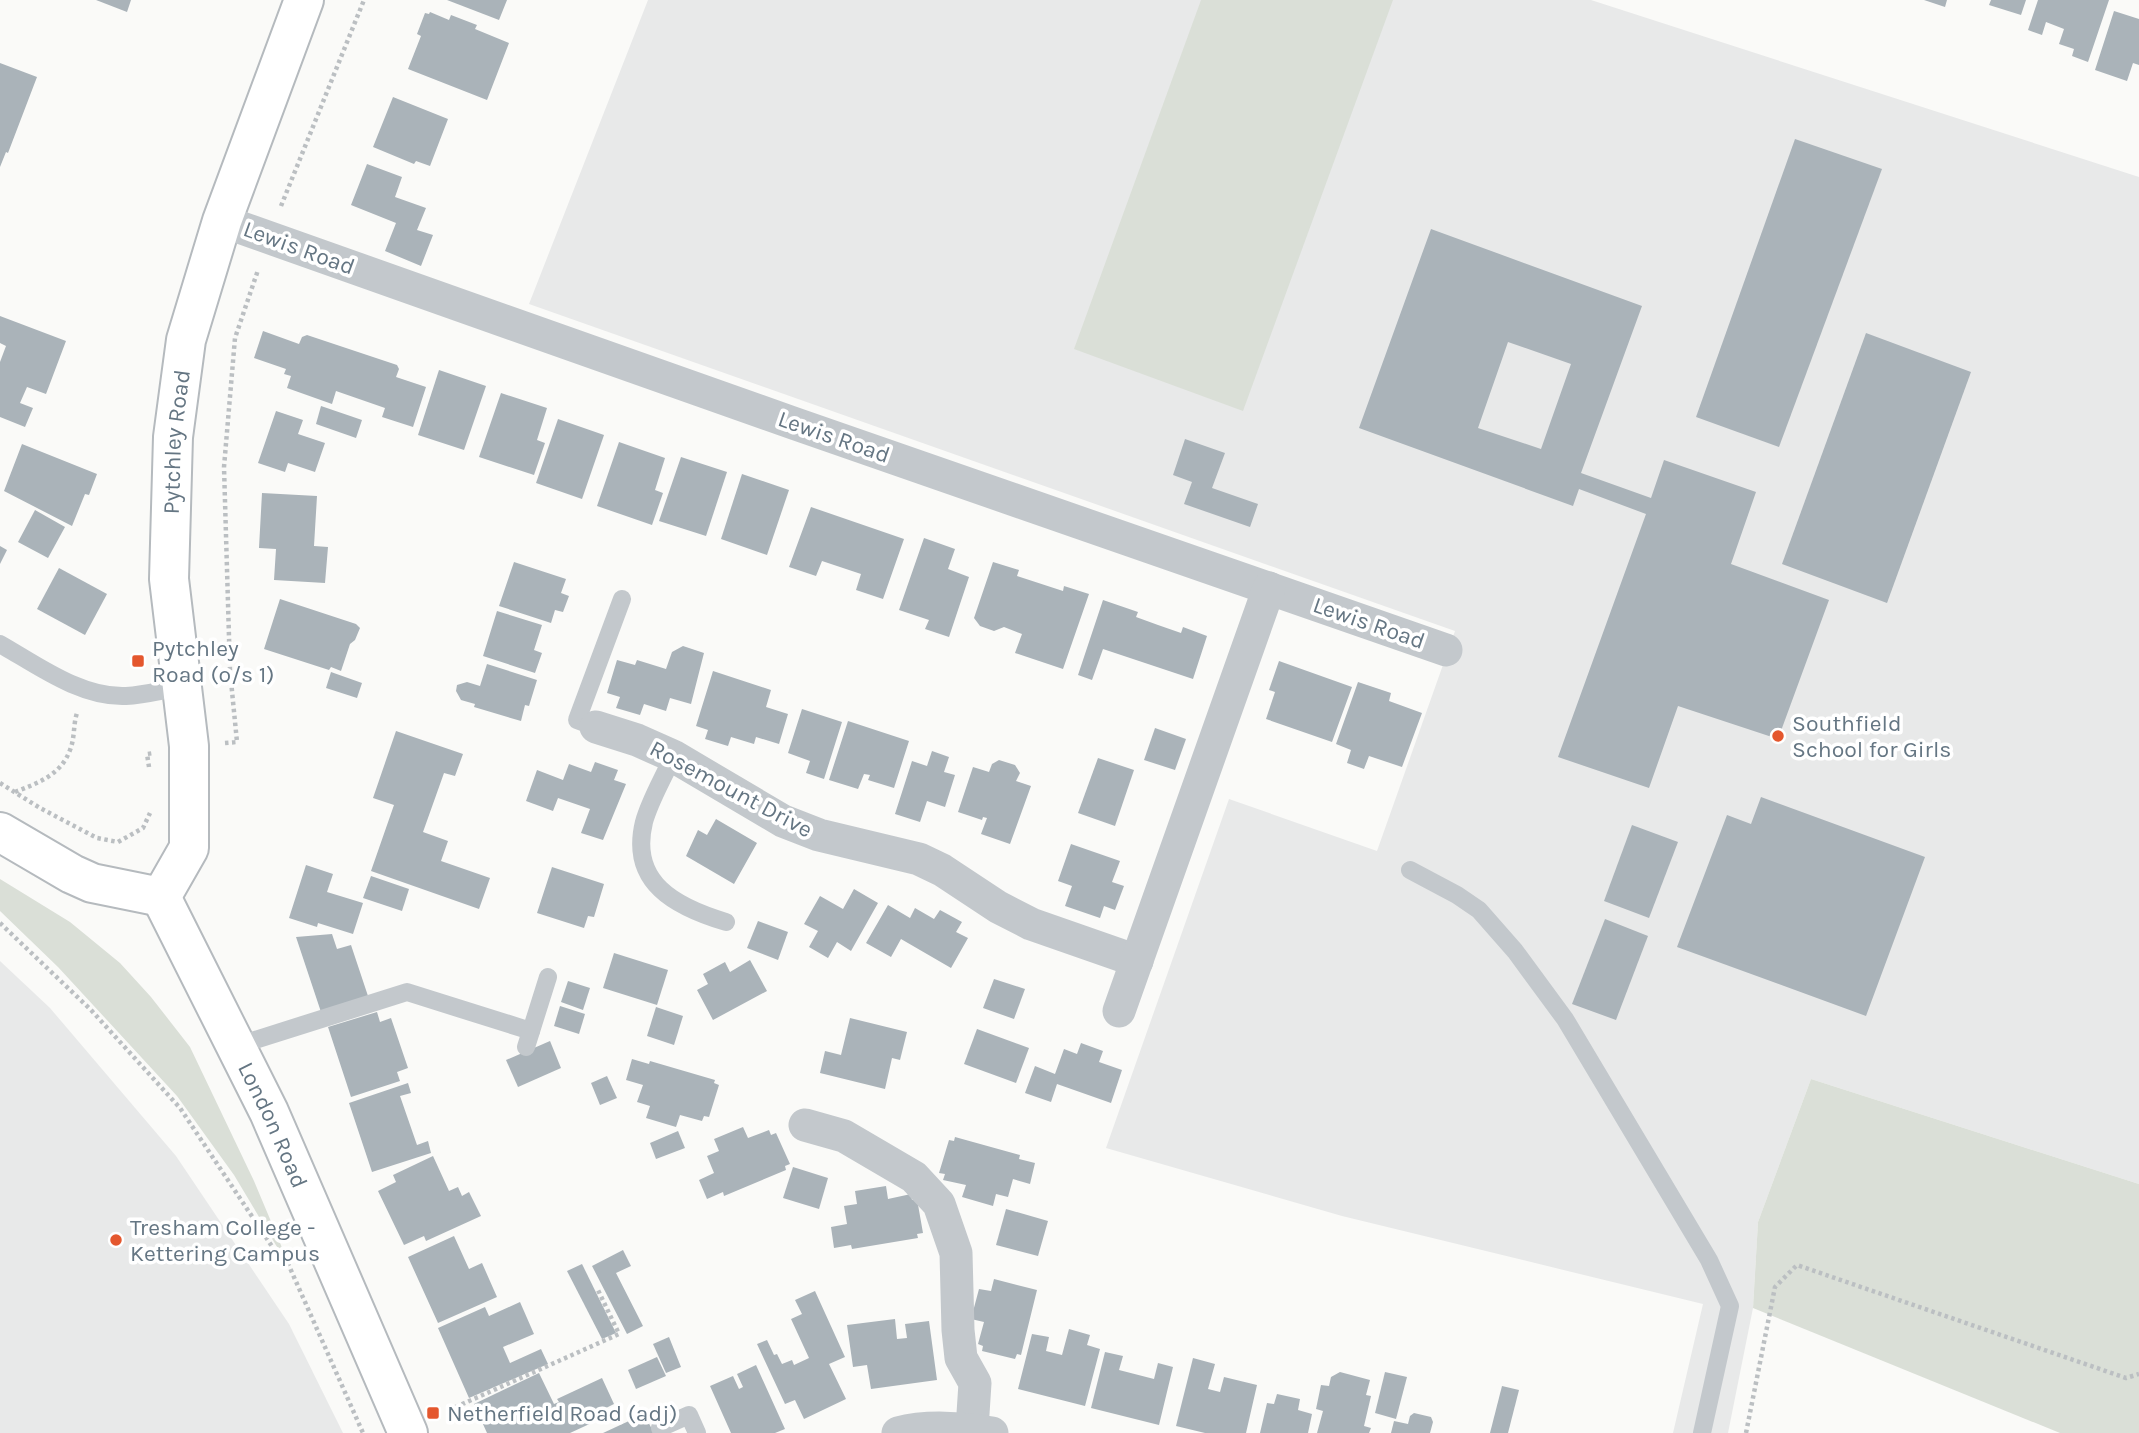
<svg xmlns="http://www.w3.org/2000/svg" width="2139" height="1433" font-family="Karla,sans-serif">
<rect width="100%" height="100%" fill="#fafaf8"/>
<!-- built -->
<g fill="#e8e9e9">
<polygon points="648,0 1591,0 2139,177 2139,1184 1811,1079 1758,1222 1753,1308 1728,1433 1673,1433 1703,1304 1342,1216 1106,1148 1229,799 1377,851 1455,631 529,304"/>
<polygon points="0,961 50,1008 176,1156 289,1324 343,1433 0,1433"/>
</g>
<!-- green -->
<g fill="#dadfd7">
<polygon points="1201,0 1393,0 1243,411 1074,349"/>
<polygon points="0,879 70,922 120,963 151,997 190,1047 254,1181 283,1250 280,1252 234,1175 177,1096 58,967 0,911"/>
<polygon points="1811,1079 2139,1184 2139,1433 2060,1433 1753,1308 1758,1222"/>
</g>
<!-- building -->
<g fill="#aab3b9" fill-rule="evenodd">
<polygon points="96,0 131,0 127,12"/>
<polygon points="447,0 507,0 499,20"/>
<polygon points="1924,0 1947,0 1945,7"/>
<polygon points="1991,0 2026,0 2021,15 1989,5"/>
<polygon points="2038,0 2109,0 2088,62 2072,56 2074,49 2059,44 2064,29 2046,22 2042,35 2028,30"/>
<polygon points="2114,11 2139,19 2139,65 2133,63 2127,81 2095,70"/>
<polygon points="430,12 449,20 451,15 477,25 475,29 509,43 487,100 408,69 421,36 417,34 425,13 429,14"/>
<polygon points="0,63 37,77 8,153 6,152 0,167"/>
<polygon points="393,97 448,119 430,166 416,161 414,164 373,147"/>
<polygon points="1795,139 1882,169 1779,447 1696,417"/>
<polygon points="367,164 402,177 395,197 426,208 417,230 433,235 421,266 385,251 396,223 351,205"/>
<path d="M1431,229L1642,306L1581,473L1651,498L1664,460L1756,492L1731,564L1829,600L1778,739L1678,706L1649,788L1558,757L1646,514L1579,489L1573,506L1359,428ZM1508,342L1571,364L1541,449L1478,428Z"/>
<polygon points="0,316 66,341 46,394 27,387 20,403 33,408 25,427 0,417 0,362 6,346 0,343"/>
<polygon points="263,331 299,344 302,337 307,335 397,365 399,369 396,377 426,387 413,427 382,417 385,408 336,391 332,404 287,388 291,376 284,374 286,369 254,358"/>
<polygon points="1866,333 1971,372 1887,603 1782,564"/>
<polygon points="439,370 486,386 464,450 418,435"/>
<polygon points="501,393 547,408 537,440 545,443 534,475 479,457"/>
<polygon points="321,406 362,420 356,438 316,424"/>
<polygon points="276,411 303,420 298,434 325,443 315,472 288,463 285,472 258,463"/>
<polygon points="558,419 604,435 582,499 536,483"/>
<polygon points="1185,439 1225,453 1212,488 1258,504 1250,527 1184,504 1192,482 1173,475"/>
<polygon points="619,442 665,458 655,490 663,493 652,525 597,506"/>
<polygon points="22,444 97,474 89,495 85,494 72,526 4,491"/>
<polygon points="681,457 727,472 706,536 659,521"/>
<polygon points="742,474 789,490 767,555 721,539"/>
<polygon points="262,493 317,496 314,546 328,547 325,583 274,580 276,549 259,548"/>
<polygon points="811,507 904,539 883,599 856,590 861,574 822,561 816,576 789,567"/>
<polygon points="35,510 65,527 48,558 18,542"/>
<polygon points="924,538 955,549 948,569 969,577 949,637 925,629 929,620 899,610"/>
<polygon points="0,546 7,550 0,564"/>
<polygon points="514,562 566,579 561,593 569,596 563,612 555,610 551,623 499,606"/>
<polygon points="993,562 1019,570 1017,576 1063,591 1064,586 1089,594 1063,669 1015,653 1022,634 1004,627 994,631 980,626 974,618"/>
<polygon points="59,568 107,594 85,635 37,609"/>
<polygon points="280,599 356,624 360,628 355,640 350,644 341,671 331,667 329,670 264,649"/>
<polygon points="1103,600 1138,612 1136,617 1158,625 1181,633 1183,627 1207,636 1193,679 1103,649 1092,680 1078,675"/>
<polygon points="497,611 542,625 534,650 542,653 535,673 483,656"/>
<polygon points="683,646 704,653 691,704 670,698 666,711 644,704 640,715 616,708 620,697 607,693 617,660 635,665 637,660 666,669 672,652"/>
<polygon points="1279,661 1352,687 1332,742 1266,719 1275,692 1269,690"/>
<polygon points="487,664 537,680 529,706 525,705 521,721 474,707 475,704 461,700 456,691 457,685 467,682 480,686"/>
<polygon points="713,671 771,690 766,707 788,714 779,744 756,737 754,744 731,737 728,746 705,739 708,730 696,726"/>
<polygon points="331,672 362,683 357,698 326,688"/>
<polygon points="1358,682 1391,693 1389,701 1422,713 1402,767 1369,756 1364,769 1347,763 1351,750 1336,744"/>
<polygon points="802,709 842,722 824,779 806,773 810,761 788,753"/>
<polygon points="848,721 909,741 894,788 868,780 870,775 864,774 858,789 829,780"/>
<polygon points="1155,728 1186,739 1175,770 1144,760"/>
<polygon points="396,731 463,754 455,776 444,773 423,832 448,841 441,861 490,878 479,909 371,871 394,805 373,798"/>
<polygon points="932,751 949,757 944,772 955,775 945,807 927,801 920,822 895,814 912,761 927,766"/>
<polygon points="1098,758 1134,770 1115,826 1078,813"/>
<polygon points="999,760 1015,765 1020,773 1016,781 1031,786 1010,844 981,834 987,818 983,817 982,820 958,812 973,767 989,772 992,764"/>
<polygon points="595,762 618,770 614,780 626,784 603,840 581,833 590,809 558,798 553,811 526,801 537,770 563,780 569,764 591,772"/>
<polygon points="1761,797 1925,857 1866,1016 1677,947 1727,815 1751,824"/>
<polygon points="716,819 757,843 734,884 686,856 698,830 707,835"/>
<polygon points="1632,825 1678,842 1649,918 1604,901"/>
<polygon points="1071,844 1120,861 1112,882 1124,886 1115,910 1104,906 1100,918 1065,906 1072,886 1058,881"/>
<polygon points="306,865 333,874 327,892 363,903 353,934 318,923 317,927 289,918"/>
<polygon points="552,867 604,884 594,917 588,916 584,928 537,913"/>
<polygon points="371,876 409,889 402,911 363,898"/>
<polygon points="854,889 878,903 851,951 837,942 828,958 809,947 818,931 804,924 820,896 843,909"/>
<polygon points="888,905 910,918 915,908 934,919 940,910 962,922 956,932 968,938 951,968 901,939 891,957 866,943"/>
<polygon points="1605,919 1648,936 1616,1020 1572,1004"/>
<polygon points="758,921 788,932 778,960 747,948"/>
<polygon points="332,934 337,949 351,945 368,996 321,1012 296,937"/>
<polygon points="614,953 668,970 657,1005 603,988"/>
<polygon points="750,960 767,991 713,1020 697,990 708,984 703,974 725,962 730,972"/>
<polygon points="994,979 1025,989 1014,1019 983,1008"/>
<polygon points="568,981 590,988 583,1010 561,1002"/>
<polygon points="560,1006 585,1014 579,1034 554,1026"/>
<polygon points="656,1007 683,1016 674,1045 647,1036"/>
<polygon points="377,1012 380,1022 391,1018 408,1068 397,1072 400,1081 351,1097 328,1027"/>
<polygon points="850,1018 907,1032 900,1060 892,1058 885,1089 820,1073 825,1051 841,1055"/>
<polygon points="977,1029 1029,1048 1016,1083 964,1064"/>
<polygon points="550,1041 561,1068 518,1087 506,1060"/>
<polygon points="1081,1043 1103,1051 1099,1062 1122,1070 1111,1103 1057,1084 1051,1102 1025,1093 1035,1066 1055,1074 1064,1049 1077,1054"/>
<polygon points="632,1059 649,1064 650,1061 715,1080 714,1083 719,1085 709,1117 704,1116 702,1121 680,1115 676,1127 646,1118 650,1106 637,1102 643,1085 626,1080"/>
<polygon points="607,1076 617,1098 600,1105 591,1083"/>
<polygon points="408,1083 411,1093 400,1096 417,1145 428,1141 431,1153 372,1172 349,1103"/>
<polygon points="743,1127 748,1138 769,1130 771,1135 776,1133 790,1164 785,1166 786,1170 724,1196 723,1192 707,1199 699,1180 714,1173 707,1156 719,1151 714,1139"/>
<polygon points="678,1131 685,1148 656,1159 650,1143"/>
<polygon points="955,1137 1020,1155 1019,1159 1035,1163 1030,1184 1013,1179 1008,1197 996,1194 993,1206 962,1197 966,1185 943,1180 945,1174 939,1173 949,1140 954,1141"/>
<polygon points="433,1156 449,1191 458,1187 462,1196 469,1192 481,1216 426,1241 424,1236 404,1245 378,1191 396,1182 393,1175"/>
<polygon points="793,1167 828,1178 819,1209 783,1198"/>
<polygon points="886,1186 888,1199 911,1194 912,1200 917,1199 923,1233 917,1234 918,1238 852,1249 851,1245 834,1248 831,1227 847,1224 844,1206 857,1204 855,1191"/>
<polygon points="1006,1209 1048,1221 1038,1256 996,1245"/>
<polygon points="454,1236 469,1269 482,1263 497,1297 438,1323 408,1257"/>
<polygon points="623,1250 631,1266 616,1273 643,1326 627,1334 592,1266"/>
<polygon points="582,1264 616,1333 602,1339 567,1271"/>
<polygon points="994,1279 1037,1290 1021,1355 1017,1354 1015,1359 982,1351 983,1346 978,1344 984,1322 971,1319 979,1289 991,1291"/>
<polygon points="815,1291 845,1357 829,1364 846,1399 804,1419 795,1400 785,1404 757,1344 767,1340 774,1355 777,1354 782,1364 792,1360 794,1365 809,1358 791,1319 802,1314 795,1300"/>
<polygon points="520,1302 534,1334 503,1347 510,1363 541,1349 548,1364 469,1398 438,1328 485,1307 489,1316"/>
<polygon points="895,1319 897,1339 907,1338 905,1324 929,1321 937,1380 871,1389 867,1365 853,1367 847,1325"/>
<polygon points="1069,1329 1090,1335 1087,1345 1100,1349 1085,1406 1018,1389 1032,1334 1049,1337 1046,1351 1062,1355"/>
<polygon points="669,1337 681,1367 666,1373 653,1344"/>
<polygon points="1105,1352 1123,1356 1119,1370 1154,1379 1158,1363 1173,1367 1159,1425 1091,1408"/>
<polygon points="657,1357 666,1376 636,1389 628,1370"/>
<polygon points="1193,1358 1215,1364 1208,1389 1220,1392 1224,1377 1257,1385 1246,1433 1205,1433 1176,1426"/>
<polygon points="756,1365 785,1429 775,1433 731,1433 710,1386 733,1376 739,1389 743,1387 737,1374"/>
<polygon points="1340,1372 1370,1380 1366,1395 1371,1396 1364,1426 1371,1428 1369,1433 1317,1433 1323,1411 1316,1409 1321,1385 1329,1386 1331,1377"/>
<polygon points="1385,1372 1407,1377 1396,1419 1375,1413"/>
<polygon points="539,1373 554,1404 559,1402 557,1399 602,1378 614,1404 606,1408 609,1415 570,1433 487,1433 474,1404"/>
<polygon points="1502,1386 1519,1390 1508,1433 1490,1433"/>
<polygon points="1277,1394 1300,1399 1298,1410 1312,1414 1308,1433 1260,1433 1267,1403 1274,1404"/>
<polygon points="1414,1413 1431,1417 1433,1422 1430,1433 1391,1433 1394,1421 1408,1424 1410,1416"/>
<polygon points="644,1414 654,1433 603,1433"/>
</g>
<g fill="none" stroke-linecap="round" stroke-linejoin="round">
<!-- primary casing -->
<g stroke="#b5babe" stroke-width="42">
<g id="primary">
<polyline points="0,832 72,874 92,883 161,897"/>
<path id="s1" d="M161,897L189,848V746L169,579L173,437L186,340L222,221L304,0"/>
<path id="s2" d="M161,897L269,1112L408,1433"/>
</g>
</g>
<!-- path -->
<g stroke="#bbbfc2" stroke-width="4.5" stroke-dasharray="3.5 3.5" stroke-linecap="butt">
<polyline points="281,206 364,0"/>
<polyline points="225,743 237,742 230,671 224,467 235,338 258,270"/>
<polyline points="149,767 147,754 154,753"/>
<polyline points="0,783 40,808 97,838 118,842 143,828 150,813"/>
<path d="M15,792C38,783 61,775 70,750C75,738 73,725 77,713"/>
<polyline points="0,923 91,1010 180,1108 277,1254 286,1259 363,1433"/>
<polyline points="449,1410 619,1334 597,1288"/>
<polyline points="1746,1433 1775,1287 1797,1265 2126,1378 2139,1374"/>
</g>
<!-- lane -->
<g stroke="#c3c8cc" stroke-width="18">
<path d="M0,644C37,665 81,698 126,696C144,695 163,690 181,687"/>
<polyline points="596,727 577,720 622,599"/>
<path d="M673,756C664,777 650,800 644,822C629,883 676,907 726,922"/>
<polyline points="1410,870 1457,895 1479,910 1515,951 1565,1019 1709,1260 1730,1306 1702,1433"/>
<polyline points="236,1046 407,992 531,1031"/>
<polyline points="526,1047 548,977"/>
<polyline points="660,1428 689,1415 697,1433"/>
</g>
<!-- street -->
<g stroke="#c3c8cc" stroke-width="33">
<polyline points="222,221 793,423 1446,650"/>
<polyline points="596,727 637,740 673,756 783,821 819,835 919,859 942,870 998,907 1031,924 1137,961"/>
<polyline points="1119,1011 1269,588"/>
<polyline points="805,1125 844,1136 914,1177 939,1204 956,1253 958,1330 961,1358 975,1383 972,1429"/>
<path d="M898,1433C928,1425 961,1428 992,1433"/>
</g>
<!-- primary -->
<use href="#primary" stroke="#fff" stroke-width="38"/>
</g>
<!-- markers -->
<g fill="#e4572e" stroke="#fff" stroke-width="2.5">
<rect x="131" y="654" width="14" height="14" rx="3.5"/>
<circle cx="1778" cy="736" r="7"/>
<circle cx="116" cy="1240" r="7"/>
<rect x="426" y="1406" width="14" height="14" rx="3.5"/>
</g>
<g text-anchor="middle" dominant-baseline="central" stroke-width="7" stroke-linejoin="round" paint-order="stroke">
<!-- street labels -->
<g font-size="23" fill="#657683" stroke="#fff">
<text transform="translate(299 248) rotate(20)">Lewis Road</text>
<text transform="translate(834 437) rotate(19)">Lewis Road</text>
<text stroke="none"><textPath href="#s1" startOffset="464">Pytchley Road</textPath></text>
<text transform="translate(1369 623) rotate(19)">Lewis Road</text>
<text transform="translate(731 789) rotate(28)">Rosemount Drive</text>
<text stroke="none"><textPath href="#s2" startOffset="254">London Road</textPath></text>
</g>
<!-- poi labels -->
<g font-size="23" fill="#657683" stroke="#fff" text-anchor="start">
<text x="152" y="648">Pytchley<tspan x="152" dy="26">Road (o/s 1)</tspan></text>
<text x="1792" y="723">Southfield<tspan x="1792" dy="26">School for Girls</tspan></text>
<text x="130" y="1227">Tresham College -<tspan x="130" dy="26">Kettering Campus</tspan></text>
<text x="447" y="1413">Netherfield Road (adj)</text>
</g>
</g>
</svg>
